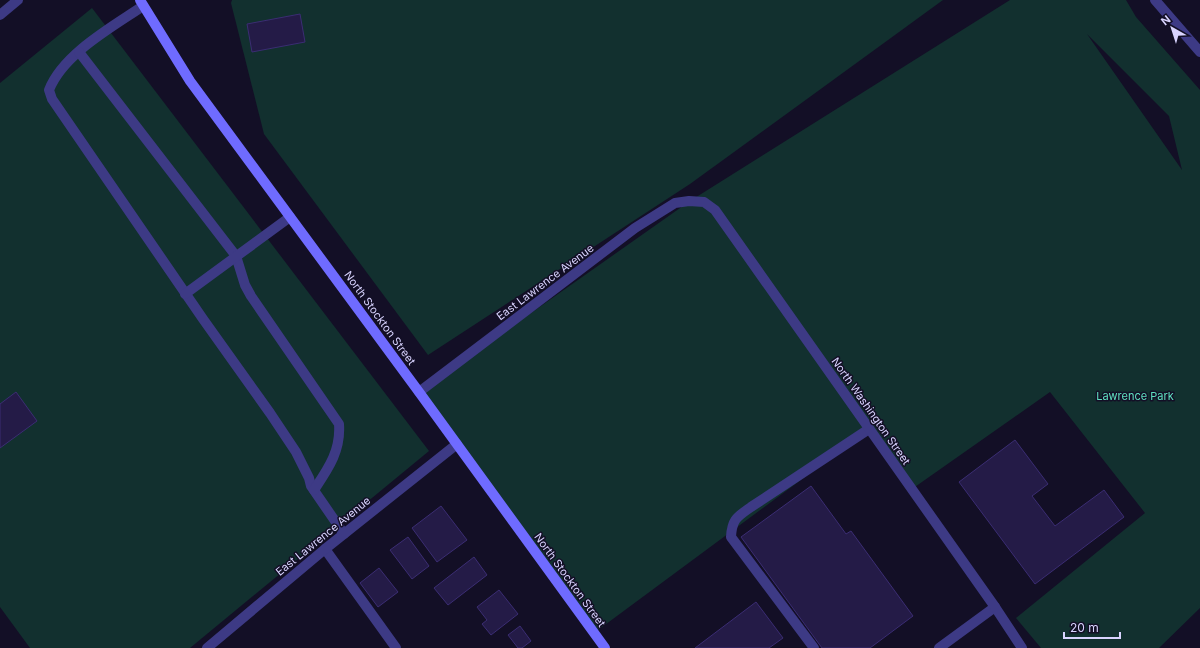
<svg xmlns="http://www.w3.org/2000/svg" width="1200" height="648" font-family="Inter,sans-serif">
<rect width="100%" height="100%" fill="#130f26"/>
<!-- green -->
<g fill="#12302f" fill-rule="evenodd">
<polygon points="232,0 943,0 690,184 428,355 264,134 231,3"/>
<path d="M1010,0H1126L1136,17L1200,90V608L1159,648H1041L1016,618L1145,513L1050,392L912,489L867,431L594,633L419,392L690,201ZM1087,34L1169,116L1182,170Z"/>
<polygon points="92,8 429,451 190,648 30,648 0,607 0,83"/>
</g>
<!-- building -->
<g fill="#241b47" stroke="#3b2d73">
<polygon points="300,14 305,42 252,52 247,24"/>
<polygon points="16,392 37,421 0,448 0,404"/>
<polygon points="1015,440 1048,484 1032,496 1055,526 1104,490 1124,517 1035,584 959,482"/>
<polygon points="811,486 846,534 851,531 913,616 870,648 822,648 741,537"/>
<polygon points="441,506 467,540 437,562 412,528"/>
<polygon points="408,537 429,566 412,579 390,550"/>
<polygon points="474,557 487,575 448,605 434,588"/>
<polygon points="379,568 398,592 378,607 360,583"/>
<polygon points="499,590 518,614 491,635 482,624 487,620 477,607"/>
<polygon points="756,602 783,638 769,648 695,648"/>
<polygon points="520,626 531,641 522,648 518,648 508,635"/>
</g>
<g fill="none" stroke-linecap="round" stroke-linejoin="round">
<!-- lane -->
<g stroke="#3d3a85" stroke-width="10">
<path d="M143,6C112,27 63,54 49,90L52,99L203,319L270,413L296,452L309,478L311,486L344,534"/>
<polyline points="0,15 18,0"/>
<path d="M79,52L236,256L245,285L251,296L339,424C341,451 328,469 314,490"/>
<polyline points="185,294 290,217"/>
<polyline points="325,549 396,648"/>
<path d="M814,648L731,537C732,519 737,517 751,507L869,429"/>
<polyline points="939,648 995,607"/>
</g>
<!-- street -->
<g stroke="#3d3a85" stroke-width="10">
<polyline points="1155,0 1200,52"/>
<polyline points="419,392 635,228 675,203 689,201 704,202 715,210 995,607 1022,648"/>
<polyline points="207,648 325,549 457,444"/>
</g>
<!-- secondary -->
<polyline stroke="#6f6bff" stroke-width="10" points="140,0 190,81 419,392 605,648"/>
</g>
<g text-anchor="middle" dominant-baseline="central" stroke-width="3" stroke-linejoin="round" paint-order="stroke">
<!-- street labels -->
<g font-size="11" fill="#d9d4ff" stroke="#130f26">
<text transform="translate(545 282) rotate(-37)">East Lawrence Avenue</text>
<text transform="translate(380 318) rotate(54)">North Stockton Street</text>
<text transform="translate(871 411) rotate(55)">North Washington Street</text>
<text transform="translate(323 536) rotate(-39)">East Lawrence Avenue</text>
<text transform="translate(570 580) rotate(54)">North Stockton Street</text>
</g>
<!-- park labels -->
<g font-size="11" fill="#5fe0c0" stroke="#130f26">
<text x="1135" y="396">Lawrence Park</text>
</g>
</g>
<!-- north arrow -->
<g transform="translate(1172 28) rotate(321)" stroke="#130f26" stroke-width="3" paint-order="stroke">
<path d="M0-3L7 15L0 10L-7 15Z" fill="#d9d4ff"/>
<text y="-6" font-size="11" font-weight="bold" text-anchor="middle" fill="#d9d4ff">N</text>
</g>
<!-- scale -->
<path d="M1064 632v6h56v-6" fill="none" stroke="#d9d4ff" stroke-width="2"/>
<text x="1070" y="632" font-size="12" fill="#d9d4ff" stroke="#130f26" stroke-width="3" paint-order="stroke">20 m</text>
</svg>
